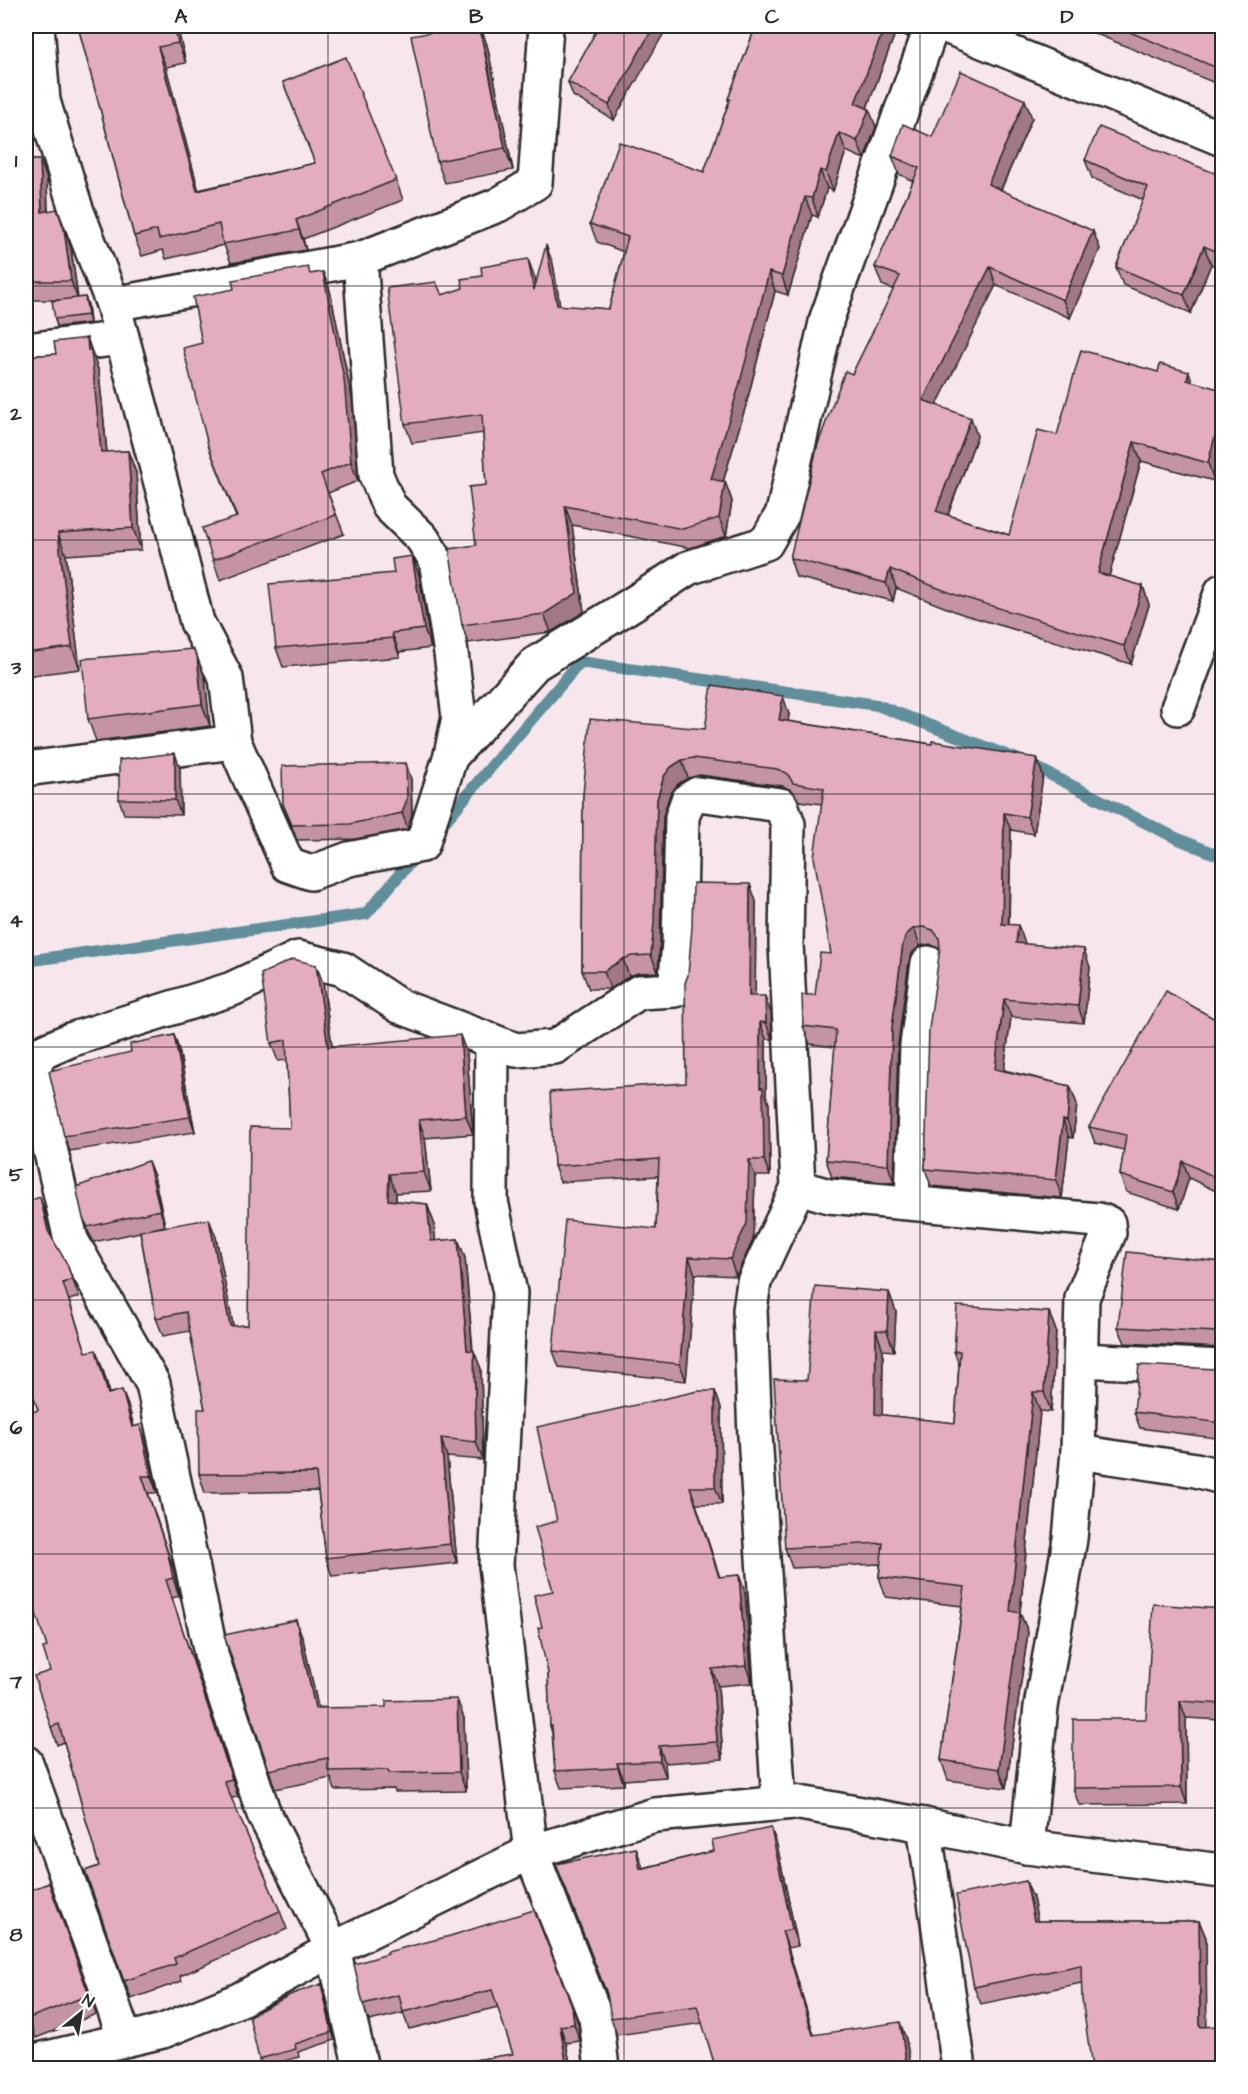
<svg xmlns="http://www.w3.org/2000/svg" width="1248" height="2094" font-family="'Architects Daughter',sans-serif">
<rect width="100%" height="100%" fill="#f7e6ec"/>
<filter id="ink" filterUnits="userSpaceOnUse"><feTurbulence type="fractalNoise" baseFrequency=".0167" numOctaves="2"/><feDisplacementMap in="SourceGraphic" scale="12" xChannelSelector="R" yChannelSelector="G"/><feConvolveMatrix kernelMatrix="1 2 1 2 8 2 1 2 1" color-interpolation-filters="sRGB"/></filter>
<g filter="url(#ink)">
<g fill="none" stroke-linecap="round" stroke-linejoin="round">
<!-- stream -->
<g stroke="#618f9b" stroke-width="12">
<polyline points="439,828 580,662 877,705 1029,764 1176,838 1222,857"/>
<polyline points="26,961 366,914 418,853"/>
</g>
<!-- minor casing -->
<g stroke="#2b2b2b" stroke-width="38">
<g id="minor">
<polyline points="37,26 43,101 76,209 113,304 168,509 197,622 226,678 234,742 288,865 311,873 349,859 422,845 451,755 459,717 451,653 436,560 422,538 389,506 376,475 360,259"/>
<polyline points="946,26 1222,139"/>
<polyline points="113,304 360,259 498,205 535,183 546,26"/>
<polyline points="26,350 122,338"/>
<polyline points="1178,708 1222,591"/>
<polyline points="452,755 535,664 634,603 688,568 766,543 783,513 827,318 932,26"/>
<polyline points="26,769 234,742"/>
<polyline points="492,1041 491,1201 510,1293 496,1565 531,1852 596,2018 602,2068"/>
<polyline points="798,1187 829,1196 1098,1220 1108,1223 1109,1233 1082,1298 1078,1452 1070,1539 1041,1707 1027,1847"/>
<polyline points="912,1203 917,1045 928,963"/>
<polyline points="1081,1360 1222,1367"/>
<polyline points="1078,1452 1196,1470 1222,1477"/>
<polyline points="26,1763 125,2039"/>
<polyline points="924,1825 959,2068"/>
<polyline points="26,2063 163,2031 239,2000 333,1949 531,1852 655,1815 794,1802 924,1825 1027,1847 1222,1871"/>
<polyline points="361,2068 333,1949 264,1814 212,1658 153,1384 71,1240 34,1078 36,1055 70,1040 232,989 298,958 343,969 399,1006 516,1050 555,1047 639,992 675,990 679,942 682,817 688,800 698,794 781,805 788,824 786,944 798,1187 754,1282 750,1310 755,1435 779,1803"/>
</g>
</g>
<!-- minor -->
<use href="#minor" stroke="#fff" stroke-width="33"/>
</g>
<!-- wall -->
<g fill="#c494a5" stroke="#2b2b2b" stroke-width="1.5">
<polygon points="78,26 177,26 186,63 166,67 198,190 315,163 283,82 396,180 403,200 303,239 306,250 231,263 224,245 166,259 163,250 142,256 134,236"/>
<polygon points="480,26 487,45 513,170 445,183 437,161"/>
<polygon points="599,26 614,120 573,96 568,82"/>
<polygon points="756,26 912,26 908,37 896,31 867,108 876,127 864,159 846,151 833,191 827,188 818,217 812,215 788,295 775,291 746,405 723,482 725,482 732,501 726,536 690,548 572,525 584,612 551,632 468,643 462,625 486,485 483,433 412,443 405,424 442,295 535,278 536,284 553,264 560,306 609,309 624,252 597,242 590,224 704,172 729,102 728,99"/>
<polygon points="1077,26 1222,26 1222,86"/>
<polygon points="1032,118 1001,190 1100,249 1070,318 996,285 936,405 977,436 948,515 1009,535 1057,435 1193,382 1222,390 1222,451 1214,481 1141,461 1109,576 1143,586 1149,605 1131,664 962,614 896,588 893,601 796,577 790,558 852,374 894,290 882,285 875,267 913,181 899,174 892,156 932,137"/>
<polygon points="26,160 40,160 47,179 48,211 64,229 71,248 78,298 85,297 88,305 90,323 57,327 55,319 59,300 26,300"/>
<polygon points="1085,160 1222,176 1222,269 1211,264 1191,313 1123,285 1116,267 1143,200 1092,178"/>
<polygon points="323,272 330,291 352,398 358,481 328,493 344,534 220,580 213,560 236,517 208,445 202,343 310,274"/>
<polygon points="87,338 99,372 107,452 128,451 136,473 141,550 66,555 80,669 26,676 26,356 56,354"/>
<polygon points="412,556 419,575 431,648 399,652 400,657 283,667 276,648 394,573"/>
<polygon points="205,678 210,726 96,741 88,719"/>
<polygon points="789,714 788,721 932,744 1037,758 1043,776 1034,834 1011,830 1009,924 1024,944 1090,967 1084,1023 1011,1017 1004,1070 1070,1086 1077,1104 1073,1138 1069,1137 1062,1198 931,1186 925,1169 940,949 930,944 920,946 913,952 909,961 898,1044 894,1183 832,1177 826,1160 835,1047 810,1044 803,1026 831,954 822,804 799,801 793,791 783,786 700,775 688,778 678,784 670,794 663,816 660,941 658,972 638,973 629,976 610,989 589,989 582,971 583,795 705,729"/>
<polygon points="180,768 181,815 124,814 119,799"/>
<polygon points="411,779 412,814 408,829 355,839 297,840 283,804"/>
<polygon points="26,801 31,859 26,859"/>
<polygon points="756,901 755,996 771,1013 772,1039 766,1039 766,1095 769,1104 770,1176 755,1176 753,1240 736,1276 695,1274 686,1381 559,1367 553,1351 656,1229 658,1176 560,1182 554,1166 686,1083"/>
<polygon points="316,965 323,983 332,1046 467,1054 473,1134 425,1138 431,1191 396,1193 396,1201 427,1204 434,1223 435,1241 458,1239 465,1258 473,1350 481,1369 483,1460 447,1457 457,1563 332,1576 326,1558 318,1491 205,1493 199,1474 205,1409 190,1331 163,1336 156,1318 140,1232 94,1242 89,1233 83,1218 154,1176 165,1226 147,1230 216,1237 233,1326 248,1325 290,1128 287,1060 278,1061 271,1043"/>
<polygon points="1222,1023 1222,1194 1189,1178 1179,1209 1126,1192 1120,1175 1124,1150 1095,1143 1089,1127"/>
<polygon points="174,1035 179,1050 195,1132 70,1151 64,1136 131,1052"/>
<polygon points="26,1125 33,1156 26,1157"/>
<polygon points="46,1215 52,1238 67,1264 79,1297 69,1300 86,1352 102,1367 110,1393 129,1408 134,1427 146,1442 157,1493 148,1493 174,1571 179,1596 172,1598 238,1797 231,1798 280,1911 287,1929 180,1976 182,1981 131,1999 85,1871 99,1866 64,1742 57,1745 51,1727 50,1671 47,1647 38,1410"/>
<polygon points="1222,1262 1222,1348 1125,1343 1118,1327"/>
<polygon points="896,1311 894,1351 883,1350 882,1415 955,1423 959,1365 954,1351 1049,1312 1056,1331 1051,1412 1040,1411 1020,1613 1028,1632 1006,1788 948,1780 941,1760 962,1606 886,1597 879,1577 880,1564 792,1568 785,1548 807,1380"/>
<polygon points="1222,1367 1222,1439 1140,1428 1134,1412 1216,1369"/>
<polygon points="715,1391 721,1408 722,1504 696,1504 719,1577 739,1575 745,1592 752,1683 718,1686 723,1759 665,1763 666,1777 624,1780 624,1785 561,1788 555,1771 552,1733 550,1726 548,1673 542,1627 553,1591"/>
<polygon points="1222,1609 1222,1720 1186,1718 1187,1804 1079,1805 1073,1788 1146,1719"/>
<polygon points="296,1620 303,1639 318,1707 464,1718 466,1791 395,1792 394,1789 335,1790 331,1778 275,1789 269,1770"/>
<polygon points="771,1828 777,1845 798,1946 788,1948 814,2035 906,2039 911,2068 703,2068 715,2066 703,2023 617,2035 611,2018 642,1865 642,1868 714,1851"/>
<polygon points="49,1883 96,2014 36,2038 29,2020 26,2021 26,1892"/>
<polygon points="1033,1898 1037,1921 1199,1921 1206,1938 1206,2027 1081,1983 981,2004 974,1987"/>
<polygon points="388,1954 572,2006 578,2023 580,2041 566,2043 571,2068 424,2068 513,2054 498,2007 409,2029 403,2013 369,2021 363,2004"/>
<polygon points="321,1984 324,1992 335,2040 298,2052 299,2057 262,2067 259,2059"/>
</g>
<!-- shaded-wall -->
<g fill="#a07886" stroke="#2b2b2b" stroke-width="1.5">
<polygon points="174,26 177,26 186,63 178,43"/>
<polygon points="480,26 487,45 513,170 505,148"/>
<polygon points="654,26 668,26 614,120 609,105"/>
<polygon points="885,26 894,26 896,31 862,121 855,103"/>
<polygon points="904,26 912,26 908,37"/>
<polygon points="158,47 166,67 204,210 197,191"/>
<polygon points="1025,100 1032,118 995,203 988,184"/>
<polygon points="869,109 876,127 864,159 857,141"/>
<polygon points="839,133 846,151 833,191 826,172"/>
<polygon points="40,160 47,179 48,231 42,212"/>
<polygon points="820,170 827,188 818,217 812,198"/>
<polygon points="805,197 812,215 788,295 782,276"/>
<polygon points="296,220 303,239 306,250 299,230"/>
<polygon points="64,229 71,248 78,300 71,281"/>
<polygon points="1093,231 1100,249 1070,318 1063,300"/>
<polygon points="546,245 553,264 563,324 557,305"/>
<polygon points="1204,246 1211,264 1191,313 1184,295"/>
<polygon points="528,259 535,278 541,308 534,290"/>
<polygon points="990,267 996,285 930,419 923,400"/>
<polygon points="323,272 330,291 352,398 358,481 351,462"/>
<polygon points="769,272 775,291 746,405 718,498 711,479"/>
<polygon points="85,297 88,305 90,323 88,315"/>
<polygon points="87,338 99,372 109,474 101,452"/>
<polygon points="1189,372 1196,391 1187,380"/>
<polygon points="1222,409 1222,451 1214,481 1208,463"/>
<polygon points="971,418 977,436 942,530 936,511"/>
<polygon points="1134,442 1141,461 1105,591 1098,573"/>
<polygon points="128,451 136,473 141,550 133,528"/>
<polygon points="725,482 732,501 726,536 719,518"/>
<polygon points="565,506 572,525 584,612 551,632 544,614"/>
<polygon points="58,533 66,555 80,669 72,647"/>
<polygon points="412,556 419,575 431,648 424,629"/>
<polygon points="890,569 896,588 893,601 886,583"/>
<polygon points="1143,586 1149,605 1131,664 1124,646"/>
<polygon points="392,633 399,652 400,657 393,638"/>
<polygon points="197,656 205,678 210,726 202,704"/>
<polygon points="783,696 789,714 786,737 779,720"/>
<polygon points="175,753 180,768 181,815 175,800"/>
<polygon points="1037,758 1043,776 1034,834 1027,817"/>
<polygon points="682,760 688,778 678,784 670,794 663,816 660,941 658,972 651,955 657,799 664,776 671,767"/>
<polygon points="406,763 411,779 412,814 408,829 402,813"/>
<polygon points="26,801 31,859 26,845"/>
<polygon points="1004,813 1011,830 1008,941 1002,924"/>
<polygon points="750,884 756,901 755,1013 749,996"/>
<polygon points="1018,925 1025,943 1022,960 1016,943"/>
<polygon points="914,928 920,946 913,952 909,961 898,1044 894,1183 888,1165 892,1027 903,943 906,935"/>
<polygon points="1084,949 1090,967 1084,1023 1078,1006"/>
<polygon points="623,959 629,976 610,989 604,971"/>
<polygon points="316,965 323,983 335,1065 328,1047"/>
<polygon points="765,996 771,1013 772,1039 766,1023"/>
<polygon points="1004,999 1011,1017 1002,1086 995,1069"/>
<polygon points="760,1022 766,1039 766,1095 769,1104 770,1176 764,1160 760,1088"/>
<polygon points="174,1035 179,1050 195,1132 190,1117"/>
<polygon points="460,1035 467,1054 473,1134 466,1116"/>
<polygon points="1070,1086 1077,1104 1073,1138 1067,1121"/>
<polygon points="419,1120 425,1138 431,1191 424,1172"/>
<polygon points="1063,1120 1069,1137 1062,1198 1056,1180"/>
<polygon points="26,1125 33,1156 26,1138"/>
<polygon points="749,1160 755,1176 753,1240 736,1276 730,1259"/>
<polygon points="148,1161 154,1176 165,1226 160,1210"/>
<polygon points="1183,1161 1189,1178 1179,1209 1173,1192"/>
<polygon points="389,1174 396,1193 395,1219 388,1200"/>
<polygon points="40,1197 46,1215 55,1249 48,1231"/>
<polygon points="427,1204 434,1223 437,1260 431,1241"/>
<polygon points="209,1219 216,1237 237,1345 230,1326"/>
<polygon points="458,1239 465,1258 474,1369 467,1350"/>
<polygon points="689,1257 695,1274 686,1381 680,1364"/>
<polygon points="889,1292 896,1311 894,1351 887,1331"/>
<polygon points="1049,1312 1056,1331 1051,1412 1044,1392"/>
<polygon points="876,1330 883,1350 882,1434 875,1414"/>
<polygon points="96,1350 102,1367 115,1411 108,1394"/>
<polygon points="474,1351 481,1369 483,1460 476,1442"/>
<polygon points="122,1390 129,1408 138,1445 132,1427"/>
<polygon points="715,1391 721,1408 722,1504 715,1487"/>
<polygon points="1033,1392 1040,1411 1018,1631 1010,1611"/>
<polygon points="140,1425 146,1442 157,1493 151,1476"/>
<polygon points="441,1438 447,1457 457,1563 450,1544"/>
<polygon points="142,1476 174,1571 179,1596 173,1578"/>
<polygon points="690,1487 696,1504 725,1593 719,1577"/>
<polygon points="739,1575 745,1592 752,1683 746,1666"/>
<polygon points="1020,1613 1028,1632 1006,1788 999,1769"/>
<polygon points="296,1620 303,1639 322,1726 315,1708"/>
<polygon points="712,1669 718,1686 723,1759 717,1742"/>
<polygon points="457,1699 464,1718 466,1791 459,1772"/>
<polygon points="1180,1701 1186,1718 1187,1804 1181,1787"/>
<polygon points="659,1746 665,1763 666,1777 660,1761"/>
<polygon points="617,1763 624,1780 624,1785 618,1768"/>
<polygon points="771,1828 777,1845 798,1946 792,1929"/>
<polygon points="636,1848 642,1865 646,1886 640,1869"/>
<polygon points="1026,1881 1033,1898 1041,1938 1034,1921"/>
<polygon points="1199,1921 1206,1938 1207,2044 1200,2027"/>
<polygon points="782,1931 788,1948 819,2052 813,2035"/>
<polygon points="321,1984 324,1992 335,2040 332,2032"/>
<polygon points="572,2006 578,2023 580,2041 574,2024"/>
<polygon points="900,2022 906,2039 911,2068 907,2068"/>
<polygon points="560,2026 566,2043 571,2068 567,2068"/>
<polygon points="1219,2026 1222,2036 1222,2062"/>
</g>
<!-- building -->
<g fill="#e4acc0" stroke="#2b2b2b" stroke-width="1.5">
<polygon points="78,26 174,26 178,43 158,47 197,191 315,163 283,82 346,57 396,180 296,220 299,230 223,244 219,224 159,239 157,230 134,236"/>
<polygon points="467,26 479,26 505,148 437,161 411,36"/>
<polygon points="599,26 654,26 609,105 568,82"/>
<polygon points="756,26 885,26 855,103 869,109 857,141 839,133 826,172 820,170 812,198 805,197 782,276 769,272 739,386 711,479 725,482 719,518 683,529 565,506 577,593 544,614 462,625 449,549 476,545 469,487 486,485 482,414 405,424 387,288 436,282 442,295 463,288 461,279 482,276 481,267 528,259 534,290 546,245 557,305 609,309 628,237 590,224 619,142 704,172 730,99 728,99"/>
<polygon points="1115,26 1222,26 1222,70"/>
<polygon points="961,71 1025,100 988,184 1093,231 1063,300 990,267 923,400 971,418 936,511 1009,535 1038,430 1057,435 1081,350 1158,372 1160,364 1189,372 1187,380 1222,390 1222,409 1208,463 1134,442 1098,573 1143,586 1124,646 956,595 890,569 886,583 790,558 818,444 845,371 852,374 900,276 875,267 919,168 892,156 903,124 932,137"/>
<polygon points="1099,127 1222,176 1222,254 1204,246 1184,295 1116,267 1148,187 1085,160"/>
<polygon points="26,160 40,160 42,212 57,209 64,229 71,281 26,281"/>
<polygon points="308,267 310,274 323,272 344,379 351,462 321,474 336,515 213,560 202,528 237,517 208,445 183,348 202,343 193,297 234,289 232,280"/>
<polygon points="85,297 88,315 55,319 52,301"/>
<polygon points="87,338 88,350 91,350 101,452 128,451 133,528 58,533 72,647 26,653 26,356 56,354 54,342"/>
<polygon points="412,556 424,629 392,633 393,638 276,648 269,584 394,573 392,559"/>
<polygon points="193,649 197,656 202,704 88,719 82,659"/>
<polygon points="712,685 783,696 779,720 932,744 932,741 1037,758 1027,817 1004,813 1002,924 1018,925 1016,943 1084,949 1078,1006 1004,999 995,1069 1070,1086 1067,1121 1063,1120 1056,1180 925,1169 929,1029 940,948 939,938 933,930 924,927 914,928 906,935 903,943 892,1027 888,1165 826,1160 836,1030 803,1026 802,995 815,995 820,953 831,954 814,857 824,788 793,783 787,773 777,769 694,758 682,760 671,767 664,776 657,799 654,923 651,955 632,956 623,959 604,971 582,971 583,795 590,719 705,729"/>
<polygon points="175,753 175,800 119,799 119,760"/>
<polygon points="406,763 407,799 402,813 350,824 292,825 283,804 282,766"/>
<polygon points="693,883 750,884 749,996 765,996 766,1023 760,1022 760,1088 763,1088 764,1160 749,1160 747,1223 730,1259 689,1257 680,1364 553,1351 565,1220 656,1229 659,1159 554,1166 550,1092 686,1083 685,983 688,975 692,927"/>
<polygon points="293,959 316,965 328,1047 460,1035 466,1116 419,1120 424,1172 389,1174 388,1200 427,1204 431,1241 458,1239 467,1350 474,1351 476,1442 441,1438 450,1544 326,1558 316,1473 199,1474 198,1409 205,1409 186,1312 156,1318 140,1231 209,1219 230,1326 248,1325 250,1127 290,1128 286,1040 271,1043 261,974"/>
<polygon points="1166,991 1222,1023 1222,1181 1183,1161 1173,1192 1120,1175 1126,1135 1089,1127"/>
<polygon points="174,1035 190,1117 64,1136 49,1071 131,1052 130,1044"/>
<polygon points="148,1161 160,1210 88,1227 83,1218 76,1187"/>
<polygon points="40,1197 48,1231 67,1264 72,1279 63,1283 86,1352 96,1350 108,1394 122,1390 132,1427 140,1425 151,1476 142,1476 168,1554 173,1578 166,1580 232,1779 224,1781 280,1911 174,1958 176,1964 124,1981 85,1871 99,1866 59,1724 51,1727 34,1676 50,1671 43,1648 47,1647 26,1583 26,1414 38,1410 26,1374 26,1202"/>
<polygon points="1127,1252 1222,1262 1222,1333 1217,1332 1118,1327"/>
<polygon points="815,1286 889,1292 887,1331 876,1330 875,1414 955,1423 960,1351 954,1351 957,1306 1049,1312 1044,1392 1033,1392 1010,1611 1020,1613 999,1769 941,1760 965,1587 879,1577 883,1543 785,1548 774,1379 807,1380"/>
<polygon points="1139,1365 1216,1369 1222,1367 1222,1423 1134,1412"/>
<polygon points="698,1391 715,1391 715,1487 690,1487 719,1577 739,1575 746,1666 712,1669 717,1742 659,1746 660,1761 617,1763 618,1768 555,1771 552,1726 550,1726 548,1673 538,1628 542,1627 534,1595 553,1591 535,1527 557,1521 537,1427"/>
<polygon points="1153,1604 1222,1609 1222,1704 1180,1701 1181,1787 1073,1788 1073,1719 1146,1719"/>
<polygon points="296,1620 315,1708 386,1707 386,1701 457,1699 459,1772 389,1773 388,1770 328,1771 328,1758 269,1770 224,1635"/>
<polygon points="771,1828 792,1929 782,1931 813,2035 900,2022 907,2068 703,2068 715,2066 697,2006 611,2018 607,1994 556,1864 636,1848 640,1869 714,1851 712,1840"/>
<polygon points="1026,1881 1034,1921 1199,1921 1200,2027 1219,2026 1222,2068 1092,2068 1082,1999 1081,1965 974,1987 956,1895"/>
<polygon points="49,1883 89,1995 29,2018 26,2009 26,1892"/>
<polygon points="534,1910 572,2006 574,2024 560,2026 567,2068 424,2068 513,2054 492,1990 403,2012 399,1995 363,2004 354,1964 388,1954 387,1952 450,1936"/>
<polygon points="321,1984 332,2032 295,2044 296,2049 259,2059 249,2016 292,1994"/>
</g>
</g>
<!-- grid -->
<path fill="none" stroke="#2b2b2b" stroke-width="1.5" stroke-opacity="0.55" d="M328,26V2068M624,26V2068M920,26V2068M26,286H1222M26,540H1222M26,794H1222M26,1047H1222M26,1300H1222M26,1554H1222M26,1808H1222"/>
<!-- margin -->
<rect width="1248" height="2094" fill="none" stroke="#fff" stroke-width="66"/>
<!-- north arrow -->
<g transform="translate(81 2013) rotate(30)" stroke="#ffffff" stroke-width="4.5" paint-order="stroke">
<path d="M0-4.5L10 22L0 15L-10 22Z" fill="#2b2b2b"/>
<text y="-9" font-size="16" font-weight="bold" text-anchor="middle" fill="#2b2b2b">N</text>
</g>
<rect x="33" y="33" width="1182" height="2028" fill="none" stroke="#2b2b2b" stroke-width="2"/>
<g font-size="20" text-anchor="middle" font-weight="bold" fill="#2b2b2b">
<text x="181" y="23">A</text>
<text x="476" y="23">B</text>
<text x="772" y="23">C</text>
<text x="1067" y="23">D</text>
<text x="16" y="167">1</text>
<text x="16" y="420">2</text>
<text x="16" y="674">3</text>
<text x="16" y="927">4</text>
<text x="16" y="1181">5</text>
<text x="16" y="1434">6</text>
<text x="16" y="1688">7</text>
<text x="16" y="1941">8</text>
</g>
</svg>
